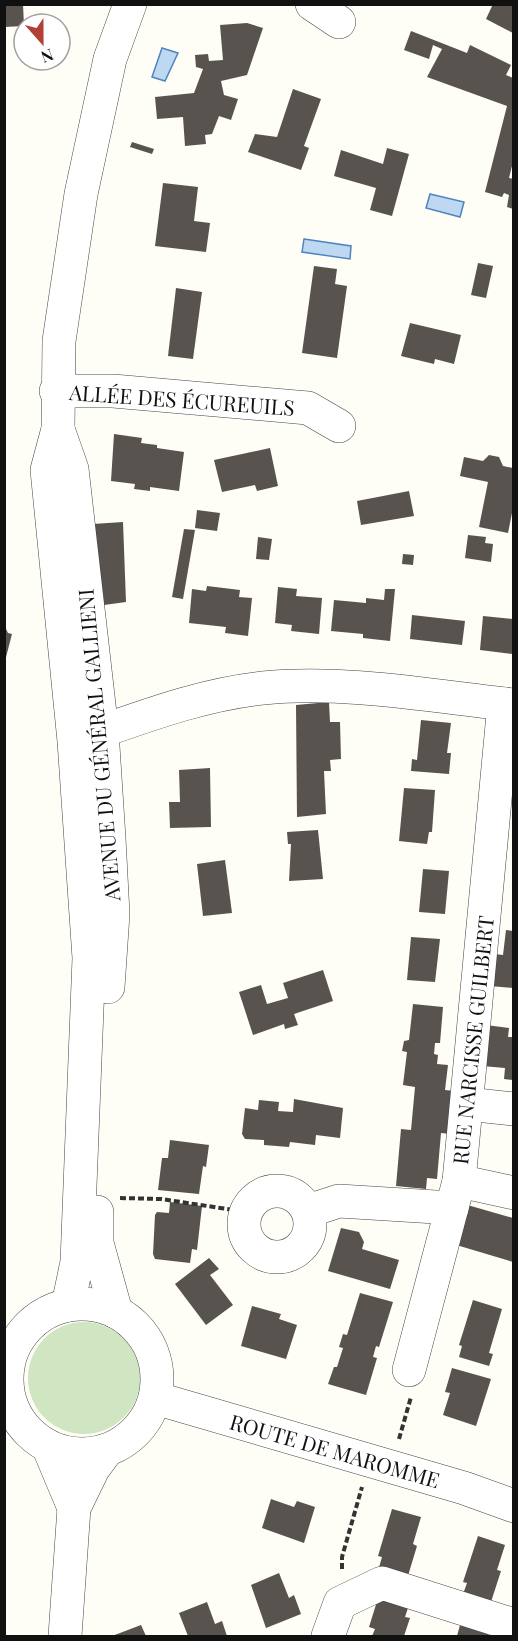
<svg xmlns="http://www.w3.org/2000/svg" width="518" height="1641" font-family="'Playfair Display',serif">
<rect width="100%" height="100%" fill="#fefdf6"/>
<!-- green -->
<circle fill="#d0e6c2" cx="84" cy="1378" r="56"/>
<!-- water -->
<g fill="#bfd8f1" stroke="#4e84c0" stroke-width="1.5">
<polygon points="162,48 178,53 165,81 152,77"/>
<polygon points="430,194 464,202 460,217 426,208"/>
<polygon points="304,239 351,246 350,259 302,252"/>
</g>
<!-- building -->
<g fill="#58534e">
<polygon points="4,4 23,4 24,26 4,27"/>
<polygon points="493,4 513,4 513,33 486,19"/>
<polygon points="247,23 263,28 247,75 221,81 224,95 238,99 231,120 219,116 212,134 205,135 206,144 185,146 183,117 157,119 155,97 194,93 203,69 196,67 195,55 208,54 209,61 223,60 220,25"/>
<polygon points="411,31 467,53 470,45 511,65 506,75 513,78 513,162 509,178 514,179 513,209 507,207 509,195 504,193 502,197 485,192 507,106 427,77 442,49 433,45 429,59 404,50"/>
<polygon points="293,89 321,99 304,146 309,148 301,170 248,152 255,134 277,137"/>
<polygon points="132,142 154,149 152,154 130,147"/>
<polygon points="387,148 409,154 392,216 370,210 376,188 334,176 341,150 383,164"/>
<polygon points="163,183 198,187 194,221 210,223 206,252 155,246"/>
<polygon points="478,263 493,266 486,298 471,295"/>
<polygon points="314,266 337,269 335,284 347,286 337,358 302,353"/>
<polygon points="176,288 202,292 193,359 168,356"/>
<polygon points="410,323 461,335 454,364 435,359 434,364 401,356"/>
<polygon points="114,434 142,438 141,443 157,445 157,448 184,452 179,491 150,487 150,491 134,489 135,484 111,481"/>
<polygon points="270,448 278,486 257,491 255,485 222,492 214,460"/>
<polygon points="489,455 499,457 503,466 513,468 513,508 508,533 479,527 488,482 460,476 464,457 483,461"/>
<polygon points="409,491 414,516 361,525 357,501"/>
<polygon points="197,510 220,513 217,531 195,528"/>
<polygon points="123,522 126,602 104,605 93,524"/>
<polygon points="184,529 195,530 183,599 172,597"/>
<polygon points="468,535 486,537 485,543 493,544 491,562 465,558"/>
<polygon points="258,537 272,539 269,560 256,559"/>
<polygon points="403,554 414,555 413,565 402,564"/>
<polygon points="207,586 240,590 239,597 252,598 248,636 225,633 226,627 189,623 192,589 206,591"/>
<polygon points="278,587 297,589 296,596 322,598 319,634 291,631 292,625 275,623"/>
<polygon points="385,589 395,589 390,641 363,638 363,634 331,631 334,600 366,603 366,598 384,600"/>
<polygon points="412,615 465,621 462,645 410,639"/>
<polygon points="483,616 513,619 513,654 480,650"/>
<polygon points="4,625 8,633 12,634 5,661"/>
<polygon points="329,702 330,722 340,722 341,759 330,760 331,771 324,771 326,814 297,817 296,705"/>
<polygon points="421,720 451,723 447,753 451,753 449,774 411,771 412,759 417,760"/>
<polygon points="210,768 211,827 170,828 169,802 180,802 179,770"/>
<polygon points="404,788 435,790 432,832 429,832 427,844 399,841"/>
<polygon points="318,830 323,879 289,881 291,844 288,844 287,832"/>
<polygon points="225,860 232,913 203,916 197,864"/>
<polygon points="423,869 449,871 445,914 419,912"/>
<polygon points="506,930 513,931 513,988 490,986 494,954 503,955"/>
<polygon points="411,937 440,939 435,982 407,980"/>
<polygon points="323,970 333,1001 294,1014 298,1025 285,1029 284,1024 253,1035 239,992 261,985 267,1004 288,998 283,983"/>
<polygon points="413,1004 443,1007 440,1043 435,1043 434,1054 438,1055 437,1064 448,1065 445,1090 455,1091 451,1134 441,1133 437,1179 427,1178 426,1189 396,1186 401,1129 411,1130 415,1087 403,1085 407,1052 402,1051 404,1041 409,1040"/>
<polygon points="486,1025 509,1028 508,1037 513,1037 513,1080 504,1079 505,1068 482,1066"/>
<polygon points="294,1099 343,1108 340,1138 316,1135 315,1145 290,1142 289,1147 264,1145 264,1140 245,1139 242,1134 245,1108 258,1110 259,1100 279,1102 278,1111 293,1112"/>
<polygon points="170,1140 209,1145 206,1167 203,1166 199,1194 158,1190 162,1158 168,1158"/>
<polygon points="170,1202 202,1206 197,1250 192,1249 190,1263 155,1259 153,1254 155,1215 157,1212 169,1213"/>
<polygon points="464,1204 513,1218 513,1262 453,1244"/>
<polygon points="341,1228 359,1232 364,1242 362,1249 399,1260 390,1289 328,1271"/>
<polygon points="209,1258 219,1269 210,1275 233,1305 206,1325 175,1284"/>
<polygon points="360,1293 393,1302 379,1347 376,1346 373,1357 377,1358 366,1395 328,1384 334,1367 337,1367 343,1348 339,1347 343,1334 347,1335"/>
<polygon points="473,1300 502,1309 489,1353 493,1354 489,1366 459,1357 462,1346 459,1345"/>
<polygon points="252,1306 281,1314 279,1319 297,1325 286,1359 241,1346"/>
<polygon points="452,1368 491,1379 476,1426 443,1415 450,1393 445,1392"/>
<polygon points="271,1499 294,1507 297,1501 315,1507 304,1543 262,1528"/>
<polygon points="392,1509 421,1517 413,1544 417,1546 407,1579 378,1571 382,1557 378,1556"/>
<polygon points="478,1536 505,1545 497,1570 501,1571 490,1605 462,1597 467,1583 463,1582"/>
<polygon points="279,1573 289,1598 294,1595 301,1614 266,1628 251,1585"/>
<polygon points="379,1595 409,1605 405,1617 410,1618 404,1636 372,1636 375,1629 369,1627"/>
<polygon points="207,1602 215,1624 222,1621 227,1636 188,1636 179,1613"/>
<polygon points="141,1625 146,1636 112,1636"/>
<polygon points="460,1625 488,1634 488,1636 457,1636"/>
</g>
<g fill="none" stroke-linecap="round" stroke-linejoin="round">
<!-- minor casing -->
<g stroke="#444" stroke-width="34">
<g id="minor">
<polyline points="312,4 339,22"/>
<polyline points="56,391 113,391 308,408 339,426"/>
<polyline points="58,429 72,469 102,731 109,838 113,914 108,987"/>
<path d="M82,738C140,718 202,694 263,688C346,680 431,696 514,705"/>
<polyline points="467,1104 514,1109"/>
<polyline points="459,1181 514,1193"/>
<circle cx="277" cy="1224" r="33"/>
<polyline points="308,1211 339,1201 452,1208"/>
<polyline points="97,1212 97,1243 116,1312"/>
<circle cx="82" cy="1379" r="75"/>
<polyline points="68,1305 77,1262 89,958 74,741 47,470 58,429 59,341 81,194 110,59 130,4"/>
<polyline points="409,1370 459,1181 504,704"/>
<polyline points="155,1398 464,1488 514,1506"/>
<polyline points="48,1446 74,1508"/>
<polyline points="65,1636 74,1508 93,1469 107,1450"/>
<polyline points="328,1636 340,1603 382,1583 514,1625"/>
</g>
</g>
<!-- path -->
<g stroke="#333" stroke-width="4" stroke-dasharray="6 3" stroke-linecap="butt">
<polyline points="120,1198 161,1199 247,1212"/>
<polyline points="4,1352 14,1347"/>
<polyline points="399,1439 411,1397"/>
<polyline points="342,1569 342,1557 362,1487"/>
</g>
<!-- minor -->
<use href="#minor" stroke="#fff" stroke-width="33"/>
</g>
<g text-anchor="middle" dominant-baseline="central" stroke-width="6" stroke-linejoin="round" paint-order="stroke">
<!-- street labels -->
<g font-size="21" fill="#111" stroke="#fff">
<text transform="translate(182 399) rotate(4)">ALLÉE DES ÉCUREUILS</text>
<text transform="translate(98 745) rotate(-95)">AVENUE DU GÉNÉRAL GALLIENI</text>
<text transform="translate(472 1040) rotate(-84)">RUE NARCISSE GUILBERT</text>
<text transform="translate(335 1450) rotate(16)">ROUTE DE MAROMME</text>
</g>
</g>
<!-- border -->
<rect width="518" height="1641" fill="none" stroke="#111111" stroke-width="12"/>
<!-- north arrow -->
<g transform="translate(42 42) rotate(159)"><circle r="28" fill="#ffffff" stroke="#a0a0a0" stroke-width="1.5"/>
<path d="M0-4.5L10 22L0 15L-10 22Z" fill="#b34036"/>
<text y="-9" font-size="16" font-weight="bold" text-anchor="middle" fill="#111111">N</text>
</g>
</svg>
